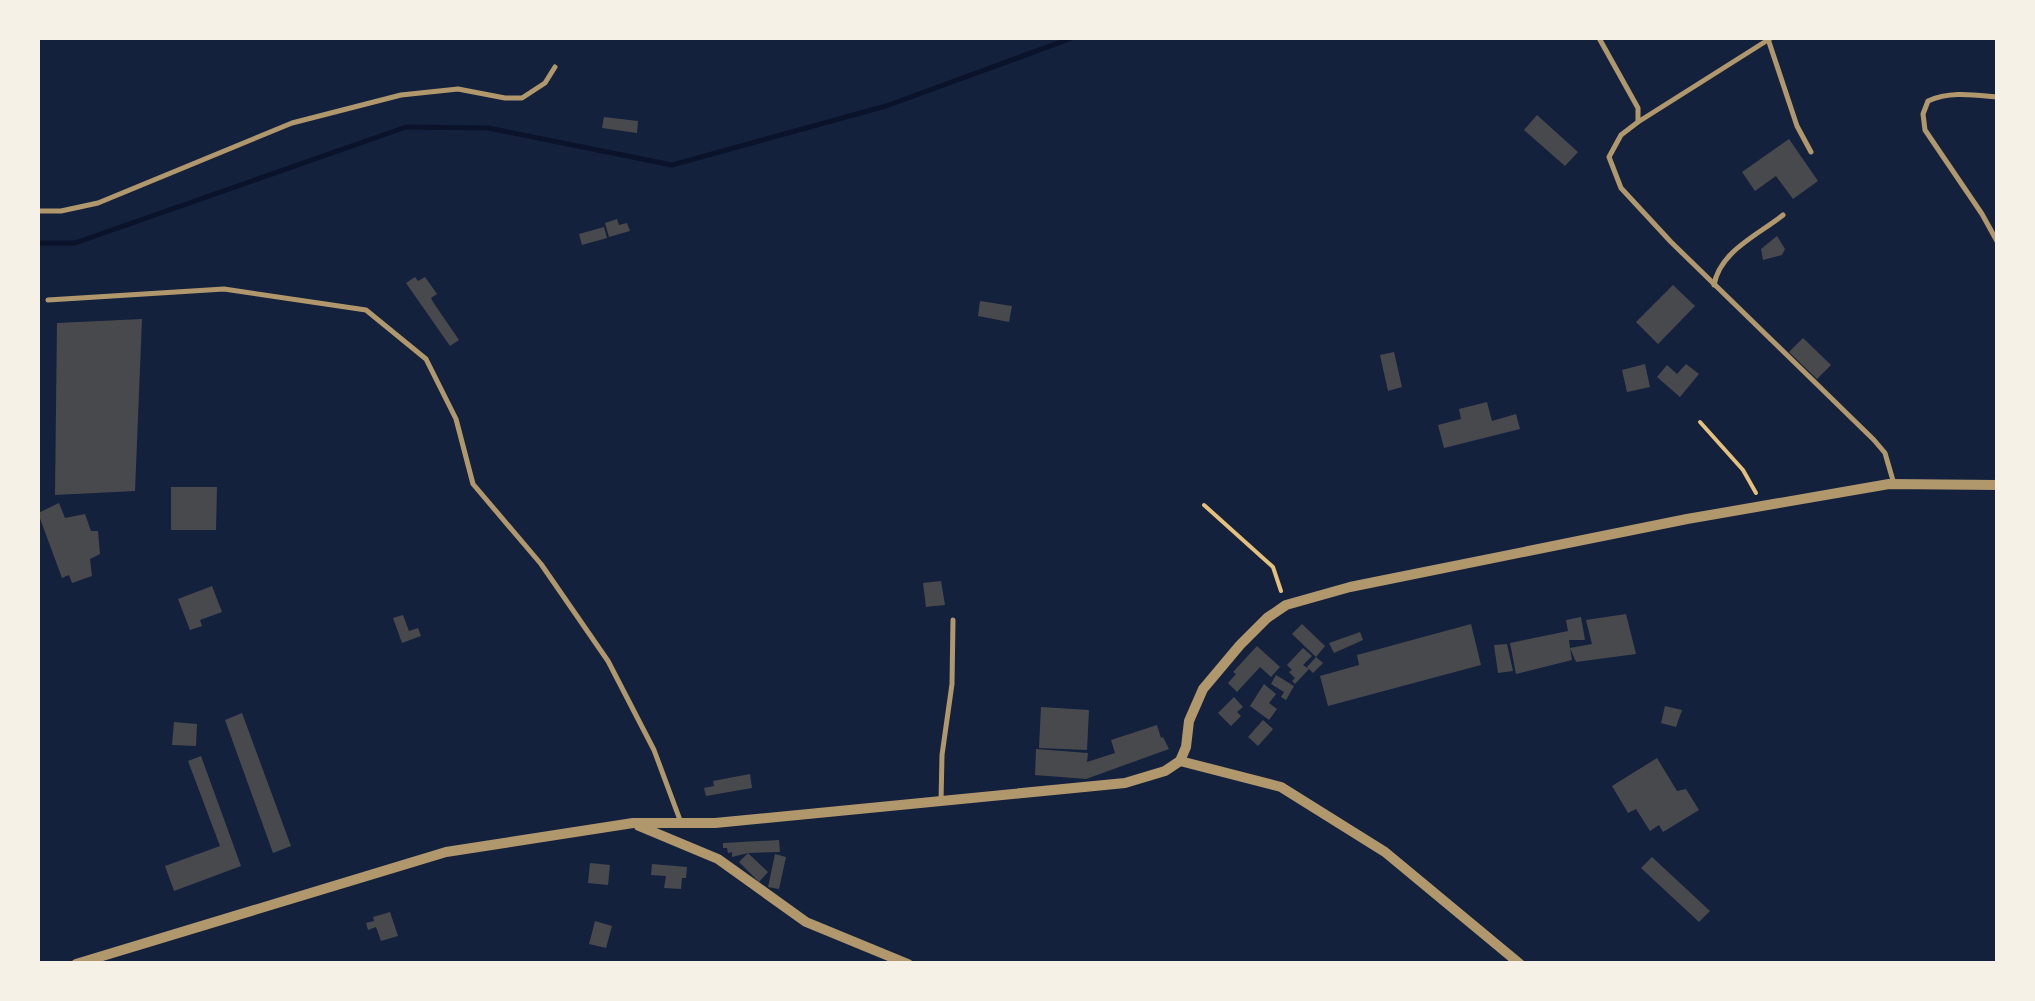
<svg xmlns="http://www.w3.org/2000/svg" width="2035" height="1001" font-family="Karla,sans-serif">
<rect width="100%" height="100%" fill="#14213d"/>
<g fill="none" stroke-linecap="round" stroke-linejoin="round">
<!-- stream -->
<polyline stroke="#0b132b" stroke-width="5" points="38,243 75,243 406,127 488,128 672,165 886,106 1072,38"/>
</g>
<!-- building -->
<g fill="#48494c">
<polygon points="1537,115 1578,152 1565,166 1524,130"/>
<polygon points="604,117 638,121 637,133 602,128"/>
<polygon points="1789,139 1818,181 1793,199 1776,176 1755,191 1742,172"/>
<polygon points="617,219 619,225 627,223 630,231 609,237 605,223"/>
<polygon points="604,227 607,238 582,245 579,234"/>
<polygon points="1777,236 1785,249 1782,255 1763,260 1761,249"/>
<polygon points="415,277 418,281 425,277 437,294 431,298 433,302 459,340 450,346 406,283"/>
<polygon points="1673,285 1695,306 1658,344 1636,322"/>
<polygon points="980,301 1012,306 1009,322 978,316"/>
<polygon points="142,319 135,491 55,495 57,323"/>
<polygon points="1803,338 1831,365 1817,379 1789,352"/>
<polygon points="1394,352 1402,387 1388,391 1380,355"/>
<polygon points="1645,364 1650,387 1627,392 1622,370"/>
<polygon points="1686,364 1699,374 1680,397 1657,377 1667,365 1677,374"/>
<polygon points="1487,402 1492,421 1516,414 1520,429 1444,448 1438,425 1461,419 1459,409"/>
<polygon points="171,487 217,487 216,530 171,530"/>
<polygon points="59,503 65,518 85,514 91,531 98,531 100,554 90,559 92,576 72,583 69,575 62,578 38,513"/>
<polygon points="941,581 945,605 926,607 923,583"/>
<polygon points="212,586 222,612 200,620 202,626 190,630 178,599"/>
<polygon points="1626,614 1636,654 1576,662 1570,648 1572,660 1516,674 1510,643 1568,631 1566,620 1581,617 1585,640 1569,640 1570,648 1592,644 1586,620"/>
<polygon points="403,615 409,631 418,628 421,636 402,643 393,618"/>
<polygon points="1302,624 1325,646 1316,657 1292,634"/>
<polygon points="1471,624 1481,665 1328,706 1320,676 1359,665 1357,655"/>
<polygon points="1360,632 1363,640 1334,653 1329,643"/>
<polygon points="1507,644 1513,671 1498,673 1494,645"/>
<polygon points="1257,646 1280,667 1271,677 1260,667 1237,692 1228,683 1236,674 1233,672"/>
<polygon points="1303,648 1312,656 1303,665 1309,669 1307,667 1316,657 1323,663 1313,673 1309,669 1295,684 1292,681 1295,678 1289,672 1292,670 1287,665"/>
<polygon points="1276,675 1294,686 1286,700 1281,697 1284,692 1271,684"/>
<polygon points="1264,684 1276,694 1269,703 1277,709 1269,720 1250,706"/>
<polygon points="1234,697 1243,707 1237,712 1241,716 1231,726 1218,713"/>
<polygon points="1665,706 1682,710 1676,727 1661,723"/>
<polygon points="1041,707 1089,710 1087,750 1039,748"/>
<polygon points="242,713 291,846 273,853 225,720"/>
<polygon points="1263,720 1273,729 1258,746 1248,737"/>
<polygon points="174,722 197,724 196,746 172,745"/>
<polygon points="1157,725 1161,738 1163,737 1169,749 1086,779 1035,775 1036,749 1088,753 1087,762 1115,753 1111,740"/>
<polygon points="201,756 241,866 174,891 165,866 220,846 188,761"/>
<polygon points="1657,758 1677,791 1686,789 1699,810 1663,832 1659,825 1650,831 1636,809 1628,813 1612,786"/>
<polygon points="750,774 752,788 706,796 704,788 714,786 713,781"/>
<polygon points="779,840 780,852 748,853 768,872 759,882 739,862 748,853 732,857 732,852 728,853 727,848 723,848 723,843"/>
<polygon points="775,854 786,857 779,889 768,887"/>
<polygon points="1652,857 1710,911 1699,922 1641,868"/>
<polygon points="590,863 610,865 608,885 588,883"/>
<polygon points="652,864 687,867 686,878 682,878 681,889 664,888 666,876 651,875"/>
<polygon points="390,912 398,936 381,941 376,927 368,930 366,923 374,921 373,917"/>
<polygon points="595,921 612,926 606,948 589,944"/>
</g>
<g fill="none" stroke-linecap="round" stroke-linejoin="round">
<!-- path -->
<g stroke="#e5c07b" stroke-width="4">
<polyline points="1700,422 1743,470 1756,493"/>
<polyline points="1204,505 1273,567 1281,591"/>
</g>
<!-- service -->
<g stroke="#b1986c" stroke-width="5">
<polyline points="1599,38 1638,108 1638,122 1621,135 1609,157 1621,188 1671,242 1874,440 1885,453 1894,484"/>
<polyline points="1768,39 1797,126 1811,152"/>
<path d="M1998,97C1974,95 1950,91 1928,101L1923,114L1925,130L1982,214L1998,243"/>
<polyline points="1638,122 1771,38"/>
<polyline points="38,211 61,211 98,203 292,123 401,95 458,89 505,98 522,98 545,83 555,67"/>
<path d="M1714,285C1720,251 1758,235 1783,215"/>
<polyline points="48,300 224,289 366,310 426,359 456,419 473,484 541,564 608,661 654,750 680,820"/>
<polyline points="941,801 942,755 952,684 953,620"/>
</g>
<!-- minor -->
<g stroke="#b1986c" stroke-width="10">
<polyline points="1180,761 1281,787 1385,852 1520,964"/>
<polyline points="639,826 718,859 806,922 908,964"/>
<polyline points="76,964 446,852 633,823 715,823 1125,783 1165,771 1180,761 1186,747 1189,721 1203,689 1240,645 1267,618 1286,605 1350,587 1687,519 1889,484 1998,485"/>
</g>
</g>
<!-- border -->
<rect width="2035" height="1001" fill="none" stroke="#f6f1e7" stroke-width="80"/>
</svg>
